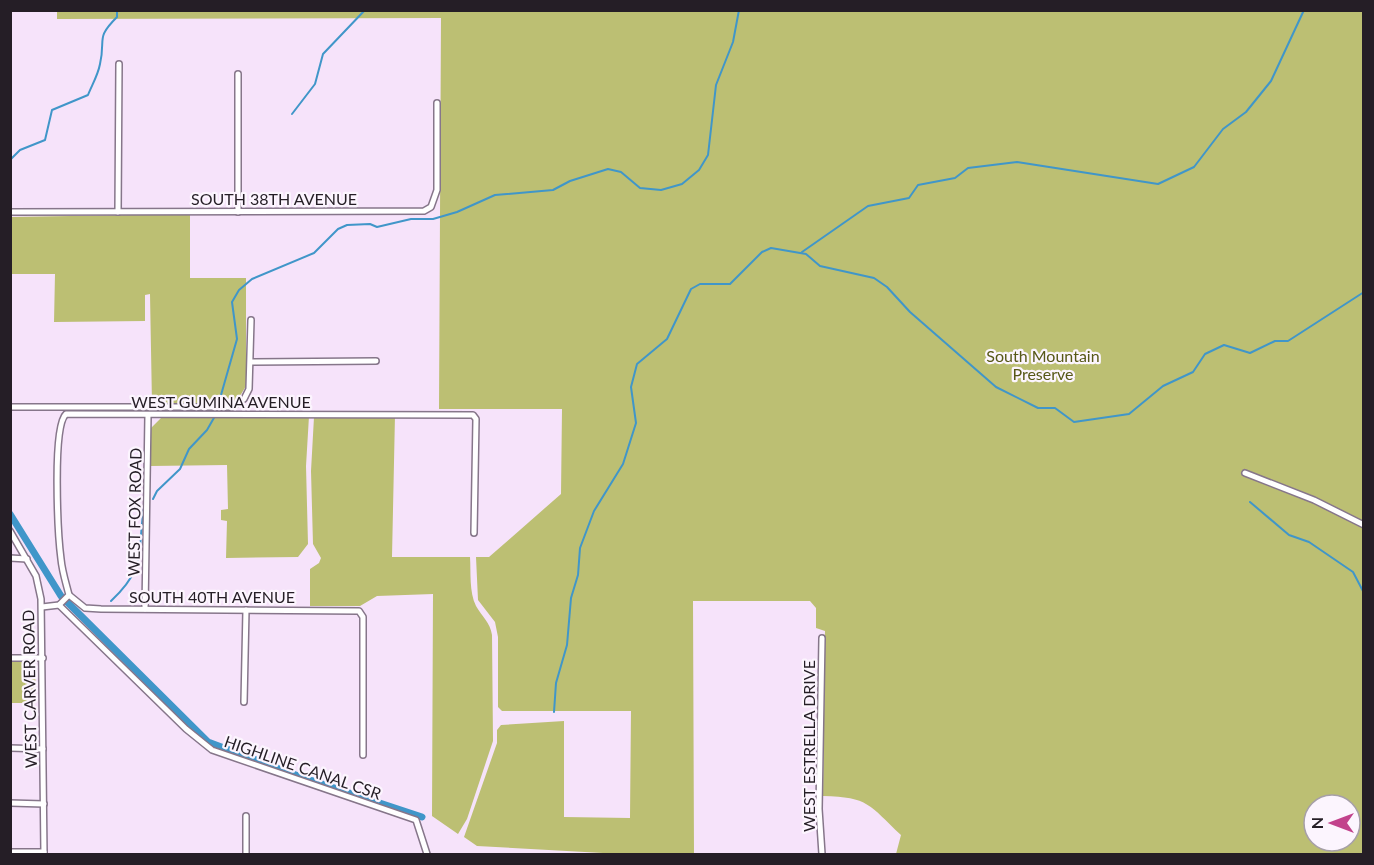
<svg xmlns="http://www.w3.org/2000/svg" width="1374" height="865" font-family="Lato,sans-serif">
<rect width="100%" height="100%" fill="#f6e3fa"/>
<!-- green -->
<g fill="#bcbf73" fill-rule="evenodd">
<path d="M57,10L1363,11V854H896L901,835C869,805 869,797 823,796L825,631L816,628V608L810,601H693L694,854H621L477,846L464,837L497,743V730L501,725L564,721V817L630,818L631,711H502L498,707V637L495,622L478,600L476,557H489L561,494L562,409H439L441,18L57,19ZM1314,805H1350V841H1314Z"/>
<polygon points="190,214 190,278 246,278 246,386 240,396 230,404 152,404 150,294 145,295 145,321 54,322 55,274 11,274 10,217"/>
<path d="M395,415L392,557H470C471,572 469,592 476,606C482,617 490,622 492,635L493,741L467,819L458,834L432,816L433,594L377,596L360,606H310V569L319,563L321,558L313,544L311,471L314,417Z"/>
<polygon points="309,416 306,466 308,544 298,557 226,558 227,521 221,520 221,510 228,509 227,465 151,466 150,429 161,418"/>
<polygon points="11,660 35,661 36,703 11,703"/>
</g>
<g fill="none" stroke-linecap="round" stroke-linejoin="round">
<!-- stream -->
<g stroke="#4096c9" stroke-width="2">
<polyline points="292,114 315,84 323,54 365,10"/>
<path d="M10,160L20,150L45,140L52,110L88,95C92,85 98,75 100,64C106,38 95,39 117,17V10"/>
<polyline points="802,252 868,206 909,198 918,185 955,178 968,168 1017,162 1158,184 1194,167 1223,129 1246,112 1271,81 1304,10"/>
<polyline points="153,499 157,491 180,469 189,449 207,430 215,416 237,339 232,302 239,290 252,279 314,253 338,229 347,225 370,224 377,227 411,219 433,219 457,212 495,195 553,190 570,181 608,169 621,172 640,188 661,190 682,184 699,170 708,155 716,85 733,42 739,10"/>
<polyline points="1250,502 1289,535 1309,542 1353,572 1364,593"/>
<path d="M111,601C147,567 137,553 144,507"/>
<polyline points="554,712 556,683 567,645 571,598 578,575 580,548 594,511 623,464 636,423 631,387 637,364 667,339 691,289 700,284 730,284 762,252 771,248 806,254 820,266 874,278 887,287 910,312 996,387 1038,408 1055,408 1074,422 1129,414 1163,386 1193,372 1205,354 1224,345 1250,353 1275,341 1288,341 1364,292"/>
</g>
<!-- canal -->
<polyline stroke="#4096c9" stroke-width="7" points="10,514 61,596 208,742 301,777 422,817"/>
<!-- minor casing -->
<g stroke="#86768a" stroke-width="8">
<g id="minor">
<polyline points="10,212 424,211 431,207 437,190 437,103"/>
<polyline points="118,212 119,64"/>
<polyline points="238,212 238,74"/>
<polyline points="251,362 376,361"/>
<polyline points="10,407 232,407 244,399 249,389 251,320"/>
<polyline points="1245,473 1314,500 1364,525"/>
<polyline points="10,531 36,576 41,599 44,854"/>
<polyline points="10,558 27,559"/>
<polyline points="69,595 85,608 101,609 359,611 363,617 363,755"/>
<polyline points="59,605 186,729 212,750 416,820 427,854"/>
<path d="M42,607L59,605L69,595C66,583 62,571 61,559C58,536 52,427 66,414L473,415L476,419L474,533"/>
<polyline points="145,609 148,415"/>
<polyline points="822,638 819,809 822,854"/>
<polyline points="10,658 43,658"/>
<polyline points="244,702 246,610"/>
<polyline points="10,748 43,749"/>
<polyline points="10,803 44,804"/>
<polyline points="10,852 44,852"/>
<polyline points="246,854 246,816"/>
</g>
</g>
<!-- minor -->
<use href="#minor" stroke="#fff" stroke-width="5"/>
</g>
<g text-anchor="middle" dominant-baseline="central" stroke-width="4.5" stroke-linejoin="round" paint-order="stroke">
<!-- street labels -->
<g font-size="16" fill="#251e26" stroke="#fcf5fe">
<text x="274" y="198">SOUTH 38TH AVENUE</text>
<text x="221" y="401">WEST GUMINA AVENUE</text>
<text transform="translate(134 512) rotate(-89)">WEST FOX ROAD</text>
<text x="212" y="596">SOUTH 40TH AVENUE</text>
<text transform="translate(29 689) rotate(-91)">WEST CARVER ROAD</text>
<text transform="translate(808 746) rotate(-90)">WEST ESTRELLA DRIVE</text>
<text transform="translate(303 767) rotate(19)">HIGHLINE CANAL CSR</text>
</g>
<!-- park labels -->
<g font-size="16" fill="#575817" stroke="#fcf5fe">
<text x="1043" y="355">South Mountain<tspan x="1043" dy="18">Preserve</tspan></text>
</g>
</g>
<!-- border -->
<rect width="1374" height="865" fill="none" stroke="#251e26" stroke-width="24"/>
<!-- north arrow -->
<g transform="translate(1332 823) rotate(270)"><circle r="28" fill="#fcf5fe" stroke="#a69fa8" stroke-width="1.5"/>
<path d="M0-4.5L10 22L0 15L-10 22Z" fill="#c2428c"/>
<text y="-9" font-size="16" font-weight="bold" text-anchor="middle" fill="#251e26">N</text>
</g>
</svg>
